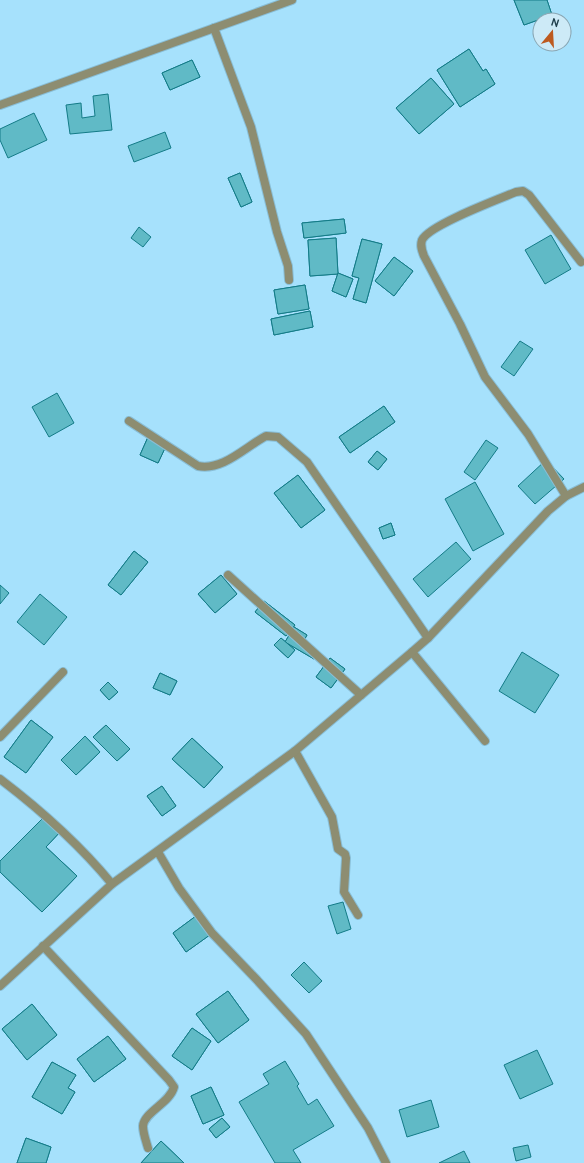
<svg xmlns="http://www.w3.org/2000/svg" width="584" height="1163" font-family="Cabin,sans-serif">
<rect width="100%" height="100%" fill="#a6e1fc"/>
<!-- building -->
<g fill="#60bac6" stroke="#137b87">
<polygon points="514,0 547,0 552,15 524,25"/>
<polygon points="514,0 547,0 552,15 524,25"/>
<polygon points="469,49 483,71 486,69 495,84 460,107 437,70"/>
<polygon points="469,49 483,71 486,69 495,84 460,107 437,70"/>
<polygon points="192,60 200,77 170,90 162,73"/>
<polygon points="192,60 200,77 170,90 162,73"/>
<polygon points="431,78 454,104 419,134 396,108"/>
<polygon points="431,78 454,104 419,134 396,108"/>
<polygon points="108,94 112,130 70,134 66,105 81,103 82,118 95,116 93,96"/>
<polygon points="34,113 47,140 8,158 0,140 0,129"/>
<polygon points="165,132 171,148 134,162 128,146"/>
<polygon points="240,173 252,202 241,207 228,178"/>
<polygon points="240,173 252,202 241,207 228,178"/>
<polygon points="344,219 346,233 304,238 302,223"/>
<polygon points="344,219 346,233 304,238 302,223"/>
<polygon points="139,227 151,237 143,247 131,238"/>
<polygon points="551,235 571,269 545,284 525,250"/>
<polygon points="336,238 338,274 310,276 308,240"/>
<polygon points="336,238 338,274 310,276 308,240"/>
<polygon points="362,239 382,244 366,303 353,299 359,278 352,276"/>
<polygon points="362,239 382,244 366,303 353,299 359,278 352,276"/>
<polygon points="394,257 413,271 394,296 375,281"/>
<polygon points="394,257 413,271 394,296 375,281"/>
<polygon points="338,273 353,279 346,297 332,291"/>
<polygon points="338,273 353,279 346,297 332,291"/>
<polygon points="305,285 309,309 278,314 274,290"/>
<polygon points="305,285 309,309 278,314 274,290"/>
<polygon points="310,311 313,327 274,335 271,319"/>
<polygon points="310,311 313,327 274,335 271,319"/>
<polygon points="520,341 533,349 514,376 501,367"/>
<polygon points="57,393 74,423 49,437 32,407"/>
<polygon points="384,406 395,422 350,453 339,437"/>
<polygon points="384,406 395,422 350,453 339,437"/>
<polygon points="148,437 166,446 158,463 140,455"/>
<polygon points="148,437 166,446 158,463 140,455"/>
<polygon points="486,440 498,448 475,480 464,472"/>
<polygon points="377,451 387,459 378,470 368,462"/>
<polygon points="377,451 387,459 378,470 368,462"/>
<polygon points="546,460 564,479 535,504 518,486"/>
<polygon points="298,475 325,510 301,528 274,493"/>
<polygon points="298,475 325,510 301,528 274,493"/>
<polygon points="475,482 504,534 473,551 445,499"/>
<polygon points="391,523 395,535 383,539 379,528"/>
<polygon points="391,523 395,535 383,539 379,528"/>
<polygon points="456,542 471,559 428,597 413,579"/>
<polygon points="134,551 148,562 121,595 108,585"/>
<polygon points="134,551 148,562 121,595 108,585"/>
<polygon points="221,575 237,594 215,613 198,594"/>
<polygon points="221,575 237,594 215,613 198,594"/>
<polygon points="0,585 9,593 0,604"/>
<polygon points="40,594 67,617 44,645 17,622"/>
<polygon points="264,601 295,625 286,636 255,612"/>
<polygon points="264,601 295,625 286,636 255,612"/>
<polygon points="294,627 307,635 302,644 318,653 314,659 285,642"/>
<polygon points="294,627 307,635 302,644 318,653 314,659 285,642"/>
<polygon points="281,638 295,650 288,658 274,645"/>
<polygon points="281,638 295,650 288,658 274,645"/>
<polygon points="522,652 559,675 535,713 499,691"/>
<polygon points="330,658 345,669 331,688 316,677"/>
<polygon points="330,658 345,669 331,688 316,677"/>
<polygon points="160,673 177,681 170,695 153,688"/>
<polygon points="160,673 177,681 170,695 153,688"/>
<polygon points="108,682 118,692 109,700 100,690"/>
<polygon points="108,682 118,692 109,700 100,690"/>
<polygon points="31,720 53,737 26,773 4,757"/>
<polygon points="31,720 53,737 26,773 4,757"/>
<polygon points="106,725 130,749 117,761 93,737"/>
<polygon points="106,725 130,749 117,761 93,737"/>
<polygon points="85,736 100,752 76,775 61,760"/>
<polygon points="85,736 100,752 76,775 61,760"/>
<polygon points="192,738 223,767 204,788 172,759"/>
<polygon points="192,738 223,767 204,788 172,759"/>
<polygon points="162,786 176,806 162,816 147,796"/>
<polygon points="162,786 176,806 162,816 147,796"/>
<polygon points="45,816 61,831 46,847 77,876 42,912 0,872 0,861"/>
<polygon points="45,816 61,831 46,847 77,876 42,912 0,872 0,861"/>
<polygon points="343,902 351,929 337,934 328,906"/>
<polygon points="200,913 214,932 186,952 173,933"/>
<polygon points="200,913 214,932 186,952 173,933"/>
<polygon points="304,962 322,981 309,993 291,975"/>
<polygon points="228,991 249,1020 218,1043 196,1014"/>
<polygon points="228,991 249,1020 218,1043 196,1014"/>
<polygon points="32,1004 57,1035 27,1060 2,1029"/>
<polygon points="32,1004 57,1035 27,1060 2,1029"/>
<polygon points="192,1028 211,1041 192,1070 172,1056"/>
<polygon points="192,1028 211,1041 192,1070 172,1056"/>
<polygon points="108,1036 126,1059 94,1082 77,1059"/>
<polygon points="108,1036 126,1059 94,1082 77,1059"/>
<polygon points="537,1050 553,1084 520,1099 504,1065"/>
<polygon points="285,1061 299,1084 297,1086 308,1105 317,1099 334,1126 293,1150 301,1163 275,1163 239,1102 269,1084 263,1074"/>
<polygon points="52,1062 76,1075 68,1088 75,1092 62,1114 32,1097"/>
<polygon points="52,1062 76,1075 68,1088 75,1092 62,1114 32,1097"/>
<polygon points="211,1087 224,1115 203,1124 191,1096"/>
<polygon points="211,1087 224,1115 203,1124 191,1096"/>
<polygon points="431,1100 439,1127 407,1137 399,1110"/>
<polygon points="222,1118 230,1127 216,1138 209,1129"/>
<polygon points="222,1118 230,1127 216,1138 209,1129"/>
<polygon points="26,1138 51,1147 46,1163 17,1163"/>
<polygon points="26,1138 51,1147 46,1163 17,1163"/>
<polygon points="161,1141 184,1163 141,1163"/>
<polygon points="161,1141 184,1163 141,1163"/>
<polygon points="528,1145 531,1157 516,1161 513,1148"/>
<polygon points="464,1151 470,1163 439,1163"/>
</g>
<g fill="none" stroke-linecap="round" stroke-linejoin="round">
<!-- street casing -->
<g stroke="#89bed6" stroke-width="10">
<g id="street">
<polyline points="214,28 251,127 277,232 288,266 289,280"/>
<polyline points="0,105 292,0"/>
<path d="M129,421L198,466C223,471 245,447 266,436L278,437L307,462L428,638"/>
<path d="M566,496L528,434L485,377L460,324L424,256C422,251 420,246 422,240C429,225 499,199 516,192L523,191L529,195L581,262"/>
<polyline points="228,575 361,695"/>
<polyline points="412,652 485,741"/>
<polyline points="0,737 63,672"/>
<polyline points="295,751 332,817 338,849 345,854 346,858 344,892 358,915"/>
<path d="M0,779C42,811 79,844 112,884"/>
<polyline points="158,852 179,888 212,933 257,980 306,1034 368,1128 386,1163"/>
<path d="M43,946L169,1080L174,1087C170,1103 144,1112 143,1126C143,1133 146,1141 148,1148"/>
<polyline points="0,986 112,884 295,751 412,652 428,638 548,511 566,496 584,487"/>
</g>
</g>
<!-- street -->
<use href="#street" stroke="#8d8d71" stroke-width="8"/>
</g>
<!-- north arrow -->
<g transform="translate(552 32) rotate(18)"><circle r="19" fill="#cdeaf7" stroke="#89a6b3"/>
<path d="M0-3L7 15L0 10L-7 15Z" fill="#bd5a1f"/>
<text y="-6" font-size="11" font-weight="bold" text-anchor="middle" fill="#22414e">N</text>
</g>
</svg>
